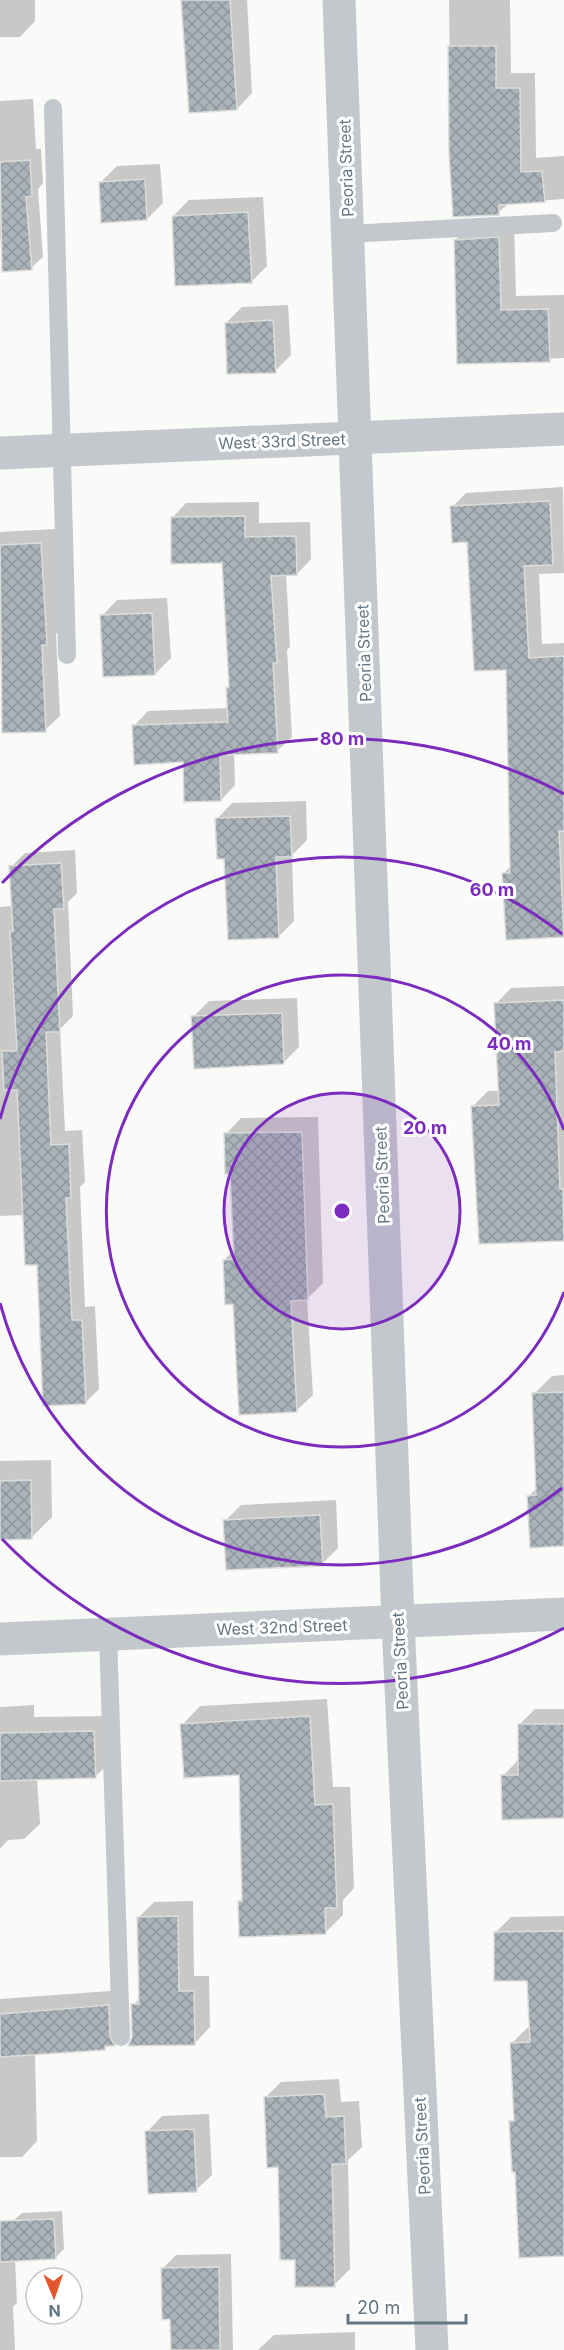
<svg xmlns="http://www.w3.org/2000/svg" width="564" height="2350" font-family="Inter,sans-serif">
<defs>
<pattern id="building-cross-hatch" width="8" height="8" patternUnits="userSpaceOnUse" patternTransform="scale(1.5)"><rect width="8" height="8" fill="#aab3b9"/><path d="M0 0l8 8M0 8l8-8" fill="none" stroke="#8e969c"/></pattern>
</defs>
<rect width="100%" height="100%" fill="#fafaf8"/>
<!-- shadow -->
<g fill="#0003">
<polygon points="0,0 35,0 35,21 20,37 0,37"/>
<polygon points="183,0 247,0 252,93 237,109"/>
<polygon points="449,0 510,0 511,73 535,73 536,158 564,156 564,199 509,203 498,213 451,154"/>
<polygon points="33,99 36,149 41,149 43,183 38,189 43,257 31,268 3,270 0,234 0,101"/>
<polygon points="160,164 163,203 147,219 101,182 117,166"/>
<polygon points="263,197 267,266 251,282 173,216 189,200"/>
<polygon points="514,222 516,296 564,295 564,358 458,362 455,240 471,225"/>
<polygon points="288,305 291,355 275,371 226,323 242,307"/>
<polygon points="563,487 564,573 539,574 542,644 564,643 564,935 507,938 503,874 511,866 507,668 469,541 452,507 466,493"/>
<polygon points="259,502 259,523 310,522 311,559 297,574 286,574 290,647 287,650 292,737 277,751 234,753 235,785 221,800 185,761 134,726 148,711 229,708 228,688 231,685 223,561 172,518 186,503"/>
<polygon points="55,529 61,629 56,634 60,716 45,730 3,732 0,638 0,532"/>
<polygon points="167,598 171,658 155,674 102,616 117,600"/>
<polygon points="306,801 307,840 292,855 294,921 278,937 217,819 232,803"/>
<polygon points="75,850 77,893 68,902 73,1016 60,1029 65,1131 82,1130 85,1182 80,1187 85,1307 95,1306 99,1389 85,1403 24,1215 0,1216 0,907 13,906 11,867 25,853"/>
<polygon points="564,986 564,1239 480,1243 472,1107 488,1091 500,1091 496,1004 511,988"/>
<polygon points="297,998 299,1047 283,1063 193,1017 209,1001"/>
<polygon points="318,1117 323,1283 307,1299 313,1395 297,1410 235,1303 224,1260 235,1249 232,1172 226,1134 241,1118"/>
<polygon points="564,1375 564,1544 529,1496 537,1488 534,1394 552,1376"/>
<polygon points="51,1460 52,1517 31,1538 0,1538 0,1461"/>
<polygon points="336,1500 338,1548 322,1564 225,1521 241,1505"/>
<polygon points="327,1699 333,1787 350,1787 354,1888 343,1900 343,1915 325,1933 239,1901 243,1898 241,1773 182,1725 200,1706"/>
<polygon points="34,1705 34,1717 109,1716 111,1761 95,1777 37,1779 40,1824 24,1839 8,1840 0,1849 0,1707"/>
<polygon points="535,1709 564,1709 564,1817 503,1776 519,1759 519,1725"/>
<polygon points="193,1901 194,1976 209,1976 210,2027 195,2043 134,2037 133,2005 141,1997 139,1917 154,1902"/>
<polygon points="564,1916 564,2255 517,2170 511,2122 516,2117 511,2044 527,2028 531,2028 528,1979 495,1933 511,1917"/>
<polygon points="124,1990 130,2029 114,2045 109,2045 105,2049 35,2053 37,2141 22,2157 0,2157 0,1999"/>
<polygon points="339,2079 341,2102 359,2101 362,2147 348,2160 350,2269 334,2285 296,2258 265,2098 281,2082"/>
<polygon points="209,2114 212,2175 196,2190 147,2132 162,2116"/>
<polygon points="62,2211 64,2249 55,2258 15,2260 17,2303 13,2307 15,2350 0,2350 0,2246 13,2221 22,2213"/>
<polygon points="231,2254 233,2350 172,2350 172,2318 163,2268 176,2255"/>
<polygon points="355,2332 355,2350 258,2350 274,2335"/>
</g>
<!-- building -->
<g fill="url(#building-cross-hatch)" stroke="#dcdcda" stroke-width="1.5">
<polygon points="181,0 230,0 237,110 189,113"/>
<polygon points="448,46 496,46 496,88 520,88 521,172 542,171 545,202 499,205 499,215 453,217 449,154"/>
<polygon points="30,160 32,196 26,197 32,270 2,272 0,162"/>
<polygon points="145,179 147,220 101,223 99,182"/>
<polygon points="248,212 252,283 175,286 172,216"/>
<polygon points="499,237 501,310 548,309 550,362 457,364 454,240"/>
<polygon points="273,320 276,373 227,374 225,323"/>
<polygon points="550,501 553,565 524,566 529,658 564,656 564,831 559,831 564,937 506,940 502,873 510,873 506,670 474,671 467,542 452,543 450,506"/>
<polygon points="245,516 245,537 296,536 297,575 271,576 277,663 273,663 278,753 220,755 221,801 184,802 183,762 134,765 132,725 228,722 226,688 229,687 222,563 171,564 171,517"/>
<polygon points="41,543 47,645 42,645 46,732 2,733 0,545"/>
<polygon points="152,613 155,675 103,677 100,615"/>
<polygon points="290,816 292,857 276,857 279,938 228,940 224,859 217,859 215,818"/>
<polygon points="61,863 64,909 54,909 60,1032 46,1032 51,1145 69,1144 71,1198 66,1198 72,1320 82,1320 86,1404 43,1406 37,1265 25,1265 17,1090 4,1090 2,1051 17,1051 10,931 13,931 9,866"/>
<polygon points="564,1000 564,1051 555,1052 560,1189 563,1189 564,1241 479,1244 471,1106 499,1105 494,1003"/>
<polygon points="282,1013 284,1064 194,1069 191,1016"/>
<polygon points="302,1132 308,1300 291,1301 297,1412 239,1415 233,1304 225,1305 223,1260 234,1259 230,1174 225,1174 224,1133"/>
<polygon points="564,1392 564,1546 530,1548 527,1496 536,1495 532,1393"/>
<polygon points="31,1480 32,1539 0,1540 0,1481"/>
<polygon points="320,1515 323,1566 226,1570 223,1520"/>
<polygon points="310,1716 315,1805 333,1804 337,1908 325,1908 326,1934 239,1937 238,1901 242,1901 239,1775 184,1778 180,1724"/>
<polygon points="518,1724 564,1724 564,1818 502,1820 501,1775 518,1775"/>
<polygon points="94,1731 96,1778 0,1781 0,1733"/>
<polygon points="178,1916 179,1991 194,1991 195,2045 128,2046 132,2037 131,2004 139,2004 137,1917"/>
<polygon points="564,1931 564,2256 519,2258 515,2172 512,2172 509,2121 514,2121 510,2043 530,2042 527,1981 494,1981 494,1932"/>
<polygon points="109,2005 110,2037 115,2046 105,2046 105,2050 0,2057 0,2014"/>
<polygon points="324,2094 326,2117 344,2116 346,2164 332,2164 335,2287 295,2287 295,2260 280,2260 278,2167 267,2168 264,2097"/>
<polygon points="194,2129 197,2192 148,2194 145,2131"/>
<polygon points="54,2219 56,2259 0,2262 0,2221"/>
<polygon points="219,2267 220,2350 171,2350 170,2319 162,2320 161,2268"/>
</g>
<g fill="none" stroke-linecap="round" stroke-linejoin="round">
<!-- service -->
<g stroke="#c3c8cc" stroke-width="18">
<polyline points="53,108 67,655"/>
<polyline points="348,234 553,223"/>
<polyline points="108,1634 121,2037"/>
</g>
<!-- minor -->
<g stroke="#c3c8cc" stroke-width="33">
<polyline points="339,0 398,1622 432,2350"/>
<polyline points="0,453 564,429"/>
<polyline points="0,1639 564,1614"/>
</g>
</g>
<!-- distance rings -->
<circle cx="342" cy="1211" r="118" fill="#7b2cbf" fill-opacity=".12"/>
<g fill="none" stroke="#7b2cbf" stroke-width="3">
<circle cx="342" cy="1211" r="118"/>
<path d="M564 1292A236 236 0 1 1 564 1130"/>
<path d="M562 1488A354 354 0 0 1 0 1303M0 1119A354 354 0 0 1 562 934"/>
<path d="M564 1628A472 472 0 0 1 2 1539M2 883A472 472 0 0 1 564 794"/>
</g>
<g text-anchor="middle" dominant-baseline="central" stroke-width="6" stroke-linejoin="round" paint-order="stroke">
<!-- street labels -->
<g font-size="16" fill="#657683" stroke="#fff">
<text transform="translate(346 168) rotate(-92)">Peoria Street</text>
<text transform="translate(282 441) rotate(-2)">West 33rd Street</text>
<text transform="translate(364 653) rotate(-92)">Peoria Street</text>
<text transform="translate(382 1175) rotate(-92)">Peoria Street</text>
<text transform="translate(282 1627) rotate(-2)">West 32nd Street</text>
<text transform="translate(400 1661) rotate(-93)">Peoria Street</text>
<text transform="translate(422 2146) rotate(-93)">Peoria Street</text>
</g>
</g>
<circle cx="342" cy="1211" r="9" fill="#7b2cbf" stroke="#fff" stroke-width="3"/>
<g font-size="18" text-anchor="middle" font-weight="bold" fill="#7b2cbf" stroke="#fff" stroke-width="6" stroke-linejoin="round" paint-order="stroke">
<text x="342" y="745">80 m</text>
<text x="492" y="896">60 m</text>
<text x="509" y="1050">40 m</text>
<text x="425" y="1134">20 m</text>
</g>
<!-- north arrow -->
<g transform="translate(54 2296) rotate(178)"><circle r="28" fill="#ffffff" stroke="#c1c8cd" stroke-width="1.5"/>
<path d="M0-4.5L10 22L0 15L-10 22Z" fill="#e4572e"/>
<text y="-9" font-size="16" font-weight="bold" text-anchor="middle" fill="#657683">N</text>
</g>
<!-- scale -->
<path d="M348 2314v9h118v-9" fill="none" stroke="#657683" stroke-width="3"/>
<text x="357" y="2314" font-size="18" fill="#657683" stroke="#ffffff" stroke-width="4.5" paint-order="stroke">20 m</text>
</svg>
